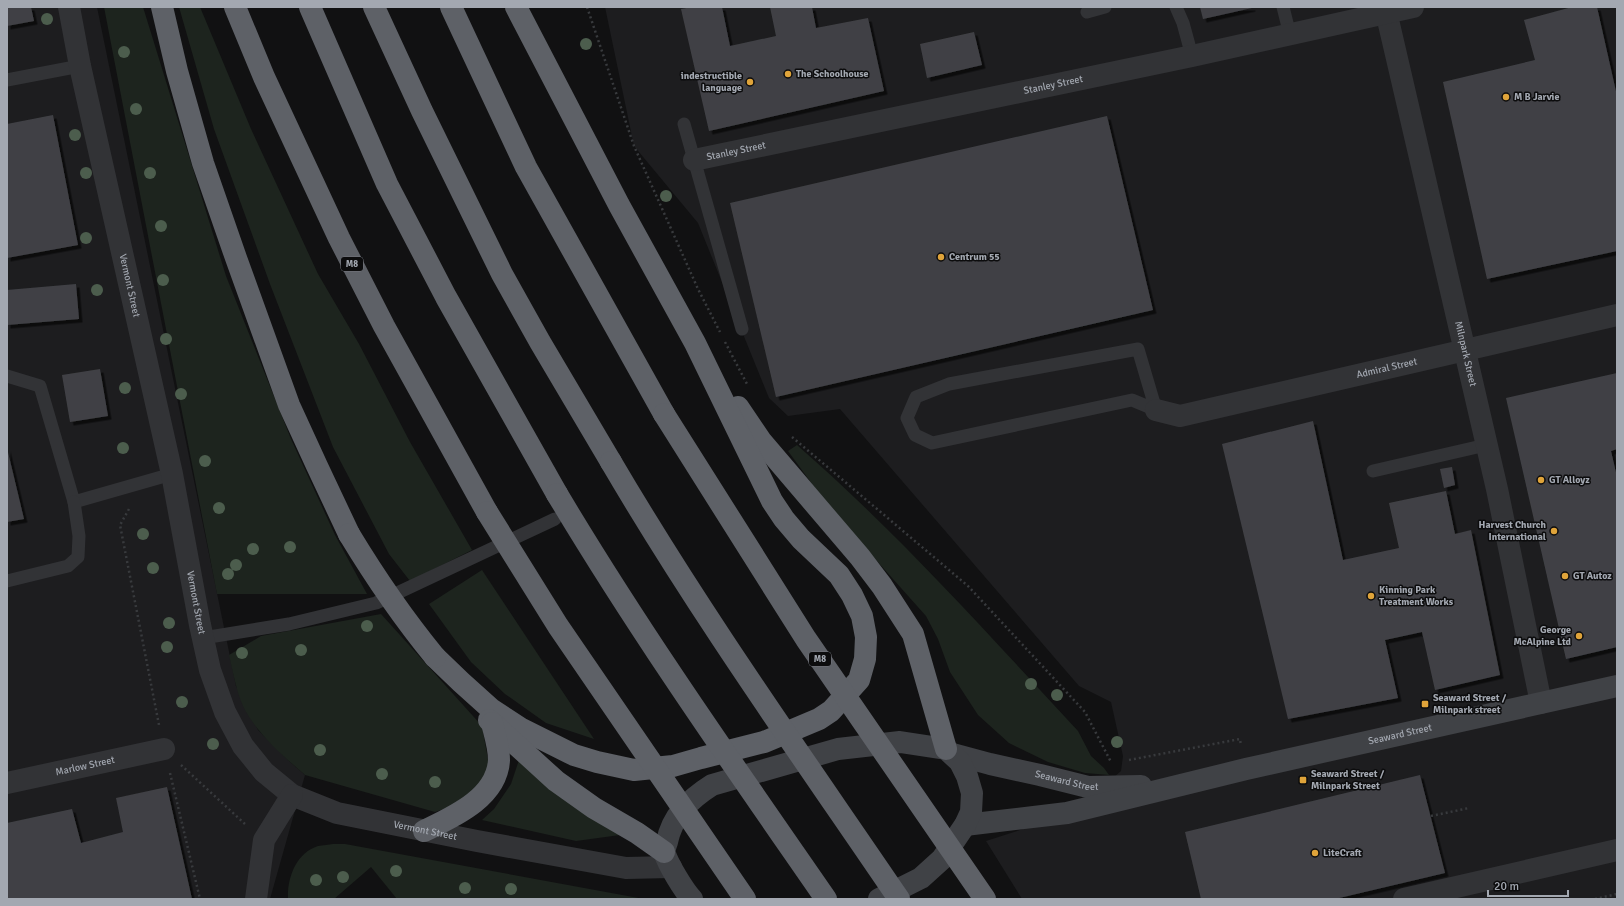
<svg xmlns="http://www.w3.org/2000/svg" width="1624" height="906" font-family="Signika,sans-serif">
<defs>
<filter id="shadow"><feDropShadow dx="3.5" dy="3.5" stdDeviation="0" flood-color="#0009"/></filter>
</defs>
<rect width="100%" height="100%" fill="#111112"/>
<!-- built -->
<g fill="#1d1d1f">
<polygon points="7,7 97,7 236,686 258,730 289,761 305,775 270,899 7,899"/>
<polygon points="605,7 1617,7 1617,899 1022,899 986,841 1073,813 1121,771 1123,756 1111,702 1079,686 840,409 788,416 769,398 698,223 634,146"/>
</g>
<!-- green -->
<g fill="#1d241e">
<polygon points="104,7 143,7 226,276 291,439 335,535 367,594 217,594"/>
<polygon points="179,7 200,7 251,129 318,274 359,344 410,442 472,550 410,581 389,554 333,447 270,284 214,129"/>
<path d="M797,445C898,533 987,633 1078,731L1091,756L1104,768L1109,775L1085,773L1048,762L1009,743L978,715L950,672L938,639L926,616L860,542L815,488L788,451Z"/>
<polygon points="482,570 594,739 546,723 505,694 471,662 429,604"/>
<path d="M381,614L482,726L489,765L481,784L462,803L435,812L305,775C282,755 257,734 243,706C236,690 233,672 229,655L261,636Z"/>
<polygon points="520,757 620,835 576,841 482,820 494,809 511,784"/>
<path d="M333,844H345L644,899H397L371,867L334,899H288C287,878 296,853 318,846C323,845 329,845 333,844Z"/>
</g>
<!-- building -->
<g fill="#404145" filter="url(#shadow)">
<polygon points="7,7 31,7 34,21 7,26"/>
<polygon points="692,7 722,7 730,46 776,36 770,7 812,7 816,28 868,18 884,91 709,131 681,9"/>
<polygon points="1200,7 1252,7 1252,8 1203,19"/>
<polygon points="1572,7 1597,7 1617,96 1617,251 1487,279 1443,82 1535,60 1524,20"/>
<polygon points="974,32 982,65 927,78 920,44"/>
<polygon points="53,115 78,245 7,258 7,124"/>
<polygon points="1107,116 1153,310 776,397 730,203"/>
<polygon points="76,284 79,319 7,325 7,290"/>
<polygon points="100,369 108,416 70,422 62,375"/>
<polygon points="1617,373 1617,449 1611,451 1617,477 1617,647 1566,659 1506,398"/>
<polygon points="1313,421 1343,560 1399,548 1389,503 1446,491 1455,534 1471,530 1500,675 1435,690 1422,632 1385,640 1398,698 1288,719 1222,444"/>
<polygon points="7,448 24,519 7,522"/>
<polygon points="1452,467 1455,485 1444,488 1440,469"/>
<polygon points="1420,775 1445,873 1335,899 1201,899 1185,832"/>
<polygon points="167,787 192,899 7,899 7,823 72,809 81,843 123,832 116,798"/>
</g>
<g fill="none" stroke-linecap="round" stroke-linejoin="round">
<!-- path -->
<g stroke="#383a3d" stroke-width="2.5" stroke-dasharray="2 3" stroke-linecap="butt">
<polyline points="587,7 634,146 698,289 720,332"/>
<polyline points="725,342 747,384"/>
<polyline points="792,437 968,586 1085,712 1111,762"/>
<polyline points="129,509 120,525 159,725"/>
<polyline points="1129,760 1240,739 1241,746"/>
<polyline points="181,765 245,824"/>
<polyline points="170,773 200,899"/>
<polyline points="1431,816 1469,808"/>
<polyline points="1595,899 1617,894"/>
</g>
<!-- lane -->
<g stroke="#323336" stroke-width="13">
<polyline points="1176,7 1183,23 1192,56"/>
<polyline points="1283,7 1290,35"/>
<polyline points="1087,12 1105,7"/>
<polyline points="7,80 80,66"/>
<polyline points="684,124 742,329"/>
<polygon points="1138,349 1156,410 1132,400 932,443 915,435 907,418 916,397 949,384"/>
<polyline points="7,376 40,386 74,502 172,474"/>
<polyline points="1373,471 1486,445"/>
<polyline points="7,581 68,566 78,557 79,536 74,502"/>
<polyline points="203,638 289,624 376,603 555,519"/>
</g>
<!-- street -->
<g stroke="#323336" stroke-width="22">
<path id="s1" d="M69,7L80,66L172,474L200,625L210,670L225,712L243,746L264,772L292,795L337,813L477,841L626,868L671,867"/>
<path id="s2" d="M1385,7L1497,489L1541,703"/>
<path id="s3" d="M694,160L1192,56L1413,7"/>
<path id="s4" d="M1156,410L1180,416L1617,315"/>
<path id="s5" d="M7,783L164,749"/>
<polyline points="256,899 264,840 292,795"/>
<polyline points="1404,899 1617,850"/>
</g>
<!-- secondary -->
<g stroke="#404246" stroke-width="22">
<path id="s6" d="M953,754L990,764L1040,775L1088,787L1141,786"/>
<path id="s7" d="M965,825L1067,813L1246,769L1617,686"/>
<path d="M692,899C684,891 668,864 665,854C664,850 666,845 667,842C672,816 690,799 712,785L838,749L900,742L946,749L960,762L967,776L972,793L971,812L965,825L942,859L921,878L879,899"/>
</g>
<!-- highway -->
<g stroke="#5e6167" stroke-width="22">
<polyline points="162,7 177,71 203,163 236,258 289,405 317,466 349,534"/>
<polyline points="235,7 264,77 339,238 384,326 487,512"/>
<polyline points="310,7 387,184 446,297 557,494"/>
<polyline points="374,7 422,111 502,274 540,342 611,462"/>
<polyline points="451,7 526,167 664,414"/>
<polyline points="738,407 761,441 860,557 882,586 913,634 946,749"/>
<polyline points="435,657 461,682 491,709 520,728 574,755 597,762 634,770 673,766 701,758 764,742 819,719 831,711 859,680 865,659 866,637 862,616 852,595 839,575 801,539 784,519 772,501 695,343 619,205 516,7"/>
<polyline points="489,720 556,781 594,808 637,833 664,852"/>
<path d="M424,831C453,817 497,798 499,760C499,747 495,735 492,723"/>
</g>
<!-- highway-bridge -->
<g stroke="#5e6167" stroke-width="22">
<polyline points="664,414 806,639 985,899"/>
<path d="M611,462C699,612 801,755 899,899"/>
<path d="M557,494C640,633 734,766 826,899"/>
<polyline points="487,512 558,626 745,899"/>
<path d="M349,534C375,577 403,618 435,657"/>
</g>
</g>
<!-- trees -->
<g fill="#4c5d4d">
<circle cx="47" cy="19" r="6"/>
<circle cx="586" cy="44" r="6"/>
<circle cx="124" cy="52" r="6"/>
<circle cx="136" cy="109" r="6"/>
<circle cx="75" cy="135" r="6"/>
<circle cx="86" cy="173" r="6"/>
<circle cx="150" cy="173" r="6"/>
<circle cx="666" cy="196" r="6"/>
<circle cx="161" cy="226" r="6"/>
<circle cx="86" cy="238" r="6"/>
<circle cx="163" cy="280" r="6"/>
<circle cx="97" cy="290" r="6"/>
<circle cx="166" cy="339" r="6"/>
<circle cx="125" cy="388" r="6"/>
<circle cx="181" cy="394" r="6"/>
<circle cx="123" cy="448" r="6"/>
<circle cx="205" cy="461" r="6"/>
<circle cx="219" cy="508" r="6"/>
<circle cx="143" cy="534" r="6"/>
<circle cx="290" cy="547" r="6"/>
<circle cx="253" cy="549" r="6"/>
<circle cx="236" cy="565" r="6"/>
<circle cx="153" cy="568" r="6"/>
<circle cx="228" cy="574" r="6"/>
<circle cx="169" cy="623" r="6"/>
<circle cx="367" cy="626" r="6"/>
<circle cx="167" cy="647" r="6"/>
<circle cx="301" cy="650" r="6"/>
<circle cx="242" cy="653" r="6"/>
<circle cx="1031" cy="684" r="6"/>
<circle cx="1057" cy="695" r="6"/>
<circle cx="182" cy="702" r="6"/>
<circle cx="1117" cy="742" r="6"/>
<circle cx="213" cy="744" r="6"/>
<circle cx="320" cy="750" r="6"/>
<circle cx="382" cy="774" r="6"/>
<circle cx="435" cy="782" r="6"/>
<circle cx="396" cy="871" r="6"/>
<circle cx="343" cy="877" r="6"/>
<circle cx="316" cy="880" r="6"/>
<circle cx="465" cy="888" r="6"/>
<circle cx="511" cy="889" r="6"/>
</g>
<!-- markers -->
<g fill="#e0a43a" stroke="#0c0c0d" stroke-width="1.5">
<circle cx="788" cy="74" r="4"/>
<circle cx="750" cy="82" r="4"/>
<circle cx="1506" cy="97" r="4"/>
<circle cx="941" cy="257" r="4"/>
<circle cx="1541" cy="480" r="4"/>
<circle cx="1554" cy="531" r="4"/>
<circle cx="1565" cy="576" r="4"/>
<circle cx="1371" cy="596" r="4"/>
<circle cx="1579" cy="636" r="4"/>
<rect x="1421" y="700" width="8" height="8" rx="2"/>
<rect x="1299" y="776" width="8" height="8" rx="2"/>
<circle cx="1315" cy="853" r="4"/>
</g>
<g text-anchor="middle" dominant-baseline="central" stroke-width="3" stroke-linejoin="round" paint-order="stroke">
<!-- shield labels -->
<g fill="#0c0c0d" stroke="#767980" stroke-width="1">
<rect x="341" y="257" width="22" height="14" rx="3"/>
<rect x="809" y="652" width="22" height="14" rx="3"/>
</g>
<g font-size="9" font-weight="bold" fill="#a3a8b1">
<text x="352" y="264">M8</text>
<text x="820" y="659">M8</text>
</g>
<!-- poi labels -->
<g font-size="10" font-weight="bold" fill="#a3a8b1" stroke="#0c0c0d" text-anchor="start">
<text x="796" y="74">The Schoolhouse</text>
<text x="742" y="76" text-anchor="end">indestructible<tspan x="742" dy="12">language</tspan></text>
<text x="1514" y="97">M B Jarvie</text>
<text x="949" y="257">Centrum 55</text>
<text x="1549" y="480">GT Alloyz</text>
<text x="1546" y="525" text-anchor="end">Harvest Church<tspan x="1546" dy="12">International</tspan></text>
<text x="1573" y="576">GT Autoz</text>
<text x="1379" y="590">Kinning Park<tspan x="1379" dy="12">Treatment Works</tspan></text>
<text x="1571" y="630" text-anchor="end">George<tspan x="1571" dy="12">McAlpine Ltd</tspan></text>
<text x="1433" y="698">Seaward Street /<tspan x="1433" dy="12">Milnpark street</tspan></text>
<text x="1311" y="774">Seaward Street /<tspan x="1311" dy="12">Milnpark Street</tspan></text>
<text x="1323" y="853">LiteCraft</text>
</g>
<!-- street labels -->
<g font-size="10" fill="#a3a8b1" stroke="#0c0c0d">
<text stroke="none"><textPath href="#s3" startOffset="367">Stanley Street</textPath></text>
<text stroke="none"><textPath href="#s3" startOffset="43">Stanley Street</textPath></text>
<text stroke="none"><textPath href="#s1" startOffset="285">Vermont Street</textPath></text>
<text stroke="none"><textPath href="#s2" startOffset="356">Milnpark Street</textPath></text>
<text stroke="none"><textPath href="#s4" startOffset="237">Admiral Street</textPath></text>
<text stroke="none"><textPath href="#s1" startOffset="609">Vermont Street</textPath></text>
<text stroke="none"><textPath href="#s7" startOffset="445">Seaward Street</textPath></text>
<text stroke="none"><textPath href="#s5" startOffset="80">Marlow Street</textPath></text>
<text stroke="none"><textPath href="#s6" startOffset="117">Seaward Street</textPath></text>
<text stroke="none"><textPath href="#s1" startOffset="969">Vermont Street</textPath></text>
</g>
</g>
<!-- border -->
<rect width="1624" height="906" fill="none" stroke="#a3a8b1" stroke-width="16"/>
<!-- scale -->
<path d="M1488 890v6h80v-6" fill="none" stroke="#a3a8b1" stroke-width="2"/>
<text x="1494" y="890" font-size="12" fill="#a3a8b1" stroke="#0c0c0d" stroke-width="3" paint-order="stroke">20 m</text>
</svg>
